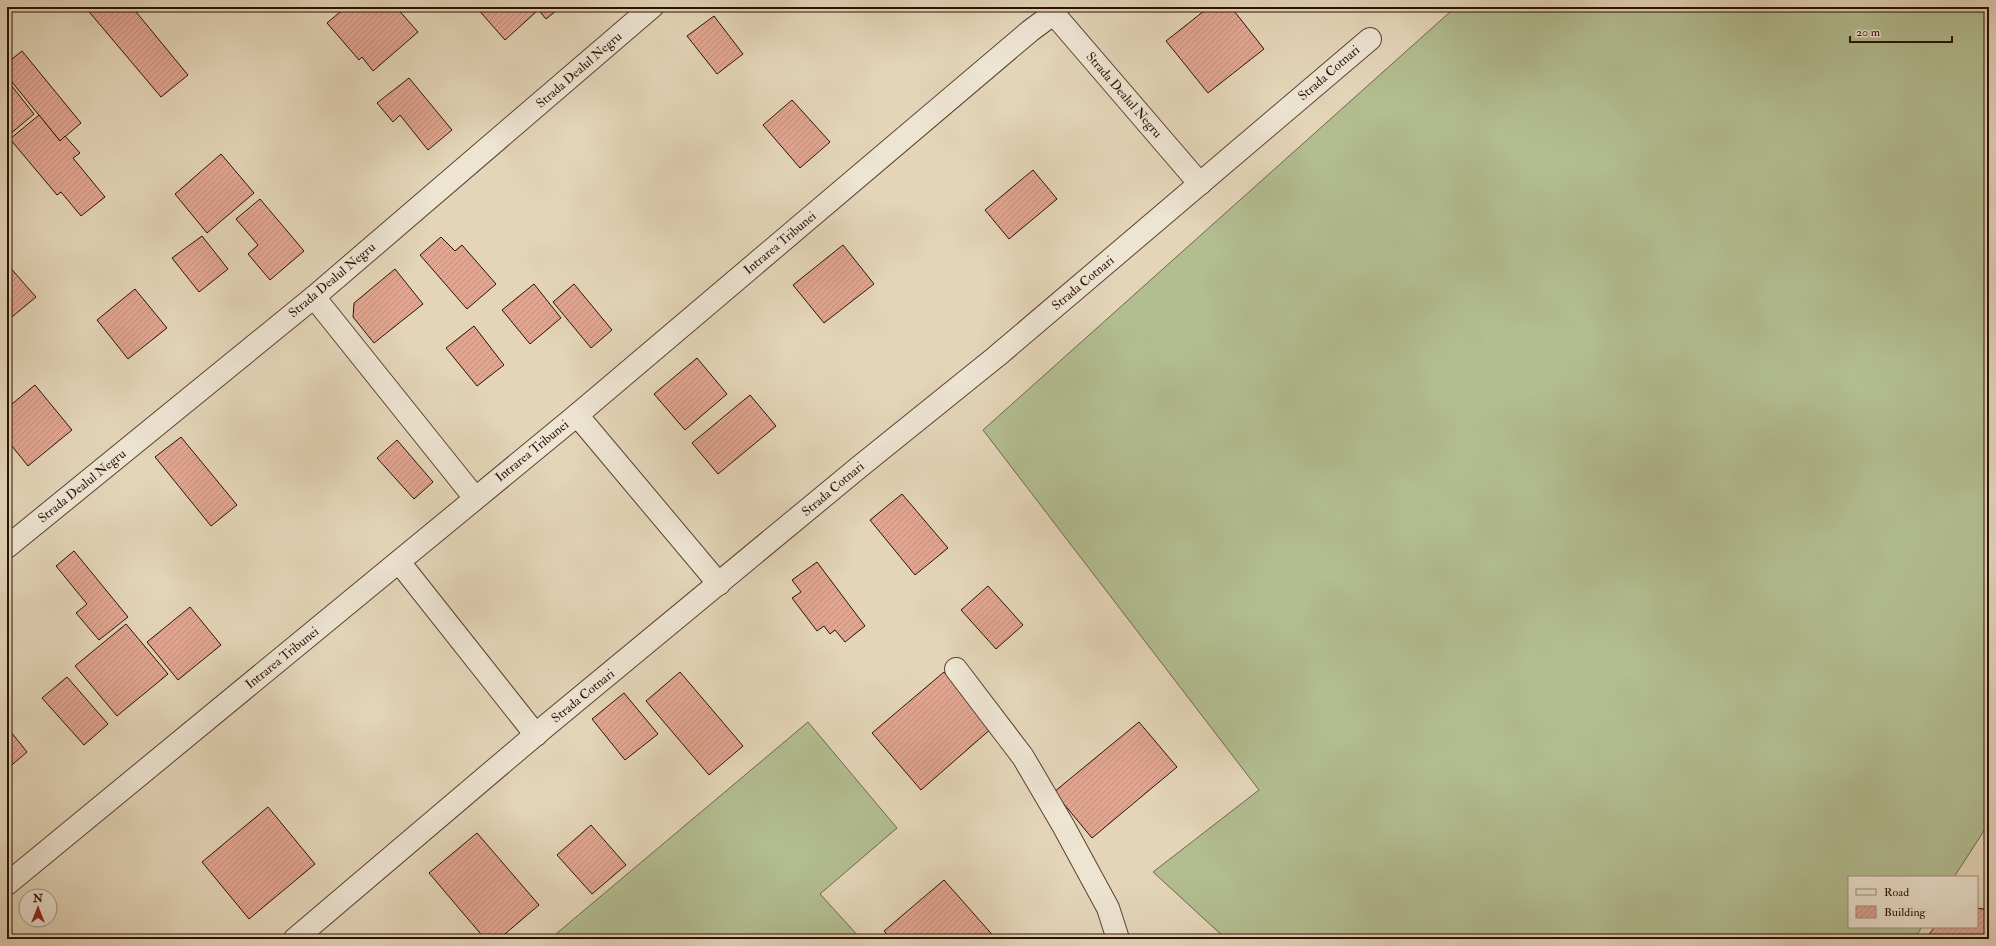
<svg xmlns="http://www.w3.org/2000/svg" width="1996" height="946" font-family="'IM FELL Double Pica',serif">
<defs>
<pattern id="building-hatch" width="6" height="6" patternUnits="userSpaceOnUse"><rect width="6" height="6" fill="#e1a692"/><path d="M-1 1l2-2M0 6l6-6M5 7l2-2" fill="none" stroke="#c18e7c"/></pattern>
</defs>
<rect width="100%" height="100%" fill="#e4d5b9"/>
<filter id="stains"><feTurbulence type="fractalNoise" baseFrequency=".005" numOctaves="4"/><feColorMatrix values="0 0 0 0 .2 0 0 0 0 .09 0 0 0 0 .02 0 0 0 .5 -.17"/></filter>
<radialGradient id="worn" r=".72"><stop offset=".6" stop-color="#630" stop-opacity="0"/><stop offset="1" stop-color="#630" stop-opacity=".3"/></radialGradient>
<!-- grass -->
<g fill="#b2bd90" stroke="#6f674a">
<polygon points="1446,7 1989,7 1989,823 1954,877 1849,877 1849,927 1922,927 1914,939 1226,939 1153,872 1259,790 983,430 1450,12"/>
<polygon points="808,722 897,828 820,894 861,939 550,939"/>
</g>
<!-- building -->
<g fill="url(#building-hatch)" stroke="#2c1103">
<polygon points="85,7 132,7 188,75 161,97"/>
<polygon points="346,7 396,7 418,32 373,71 362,57 359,60 327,23"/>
<polygon points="476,7 532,7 536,12 505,40"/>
<polygon points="536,7 561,7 546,19"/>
<polygon points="1209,7 1231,7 1264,49 1208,93 1166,41"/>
<polygon points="714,16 743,54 717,74 687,36"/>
<polygon points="22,51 81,123 60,141 7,76 7,63"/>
<polygon points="409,78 452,130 428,150 400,115 393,122 377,103"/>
<polygon points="7,80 34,114 9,135 7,133"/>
<polygon points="792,100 830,142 800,168 763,125"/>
<polygon points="39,115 60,141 65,136 80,153 73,158 105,197 81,216 61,192 57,195 10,139"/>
<polygon points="221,154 254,193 207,233 175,194"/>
<polygon points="1033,170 1057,199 1009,239 985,210"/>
<polygon points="260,199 304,251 270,280 248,254 258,245 236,219"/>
<polygon points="202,236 228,269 199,292 172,258"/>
<polygon points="441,237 455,251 462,245 496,284 467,309 420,255"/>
<polygon points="843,245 874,284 824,323 793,285"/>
<polygon points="7,264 36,297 7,321"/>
<polygon points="395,269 423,304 374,343 353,317 354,303"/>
<polygon points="534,284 561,318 530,344 502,310"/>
<polygon points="574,284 612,330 591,348 553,302"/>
<polygon points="135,289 167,328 128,359 97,320"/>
<polygon points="474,326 504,365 477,386 446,348"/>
<polygon points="697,358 727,394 685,430 654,394"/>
<polygon points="35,385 72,430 28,466 7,440 7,408"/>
<polygon points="750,395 776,426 718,474 692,443"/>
<polygon points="181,437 237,505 211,526 155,457"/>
<polygon points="397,440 433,482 414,499 377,458"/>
<polygon points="902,494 948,548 915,575 870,520"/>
<polygon points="74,551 128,617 99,640 76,613 87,604 56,566"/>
<polygon points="817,562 865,626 845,642 835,630 830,634 824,626 817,631 792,598 801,592 792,580"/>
<polygon points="988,586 1023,625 996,649 961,610"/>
<polygon points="190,607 221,645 178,680 147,642"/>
<polygon points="126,624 168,674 117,716 75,666"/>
<polygon points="680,672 743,746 709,775 646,701"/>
<polygon points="944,672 992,728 921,790 872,733"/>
<polygon points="67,677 108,724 84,745 42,698"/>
<polygon points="624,693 658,734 625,760 592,719"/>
<polygon points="1139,722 1177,767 1092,838 1054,792"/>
<polygon points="7,727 27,752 7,769"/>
<polygon points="268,807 315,864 249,919 202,862"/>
<polygon points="591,825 626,865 592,894 557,855"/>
<polygon points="477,833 539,905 499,939 485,939 429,873"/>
<polygon points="944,880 996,939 891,939 884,931"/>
<polygon points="1977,908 1989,910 1989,939 1925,939 1935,927 1977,927"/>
</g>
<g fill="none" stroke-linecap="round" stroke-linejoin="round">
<!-- minor casing -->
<g stroke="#5a4230" stroke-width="24">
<g id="minor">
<polyline points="1048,7 1200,184"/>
<polyline points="314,297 475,498"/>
<polyline points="577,415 719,584"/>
<polyline points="7,547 314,297 652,7"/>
<polyline points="399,562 536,735"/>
<polyline points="956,669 1023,757 1064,827 1108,908 1118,939"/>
<polyline points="7,884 577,415 1030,31 1053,14"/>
<polyline points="295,939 547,725 858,468 997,356 1370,39"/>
</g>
</g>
<!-- minor -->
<use href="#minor" stroke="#ede4d2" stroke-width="22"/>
</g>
<g text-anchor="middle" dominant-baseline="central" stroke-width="3.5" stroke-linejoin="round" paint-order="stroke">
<!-- street labels -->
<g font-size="13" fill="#2c1103" stroke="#ede4d2">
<text transform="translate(579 70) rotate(-41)">Strada Dealul Negru</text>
<text transform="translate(1329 73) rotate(-41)">Strada Cotnari</text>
<text transform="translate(1124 95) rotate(49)">Strada Dealul Negru</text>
<text transform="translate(780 243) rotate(-40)">Intrarea Tribunei</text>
<text transform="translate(332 280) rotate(-40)">Strada Dealul Negru</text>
<text transform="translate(1083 283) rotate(-40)">Strada Cotnari</text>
<text transform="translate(532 451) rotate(-39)">Intrarea Tribunei</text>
<text transform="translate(82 486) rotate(-39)">Strada Dealul Negru</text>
<text transform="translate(833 489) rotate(-40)">Strada Cotnari</text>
<text transform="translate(282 658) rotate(-39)">Intrarea Tribunei</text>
<text transform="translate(583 696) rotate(-39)">Strada Cotnari</text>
</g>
</g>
<!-- margin -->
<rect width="1996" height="946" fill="none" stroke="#e4d5b9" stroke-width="24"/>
<rect x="8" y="8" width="1980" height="930" fill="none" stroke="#2c1103" stroke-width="2"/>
<rect x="12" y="12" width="1972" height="922" fill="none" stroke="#2c1103"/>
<!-- legend -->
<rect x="1848" y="876" width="130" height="52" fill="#ede4d2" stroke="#a0907f"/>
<rect x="1856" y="889" width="20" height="6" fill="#ede4d2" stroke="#a0907f"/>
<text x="1884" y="896" font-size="12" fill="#2c1103">Road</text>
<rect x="1856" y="906" width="20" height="12" fill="url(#building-hatch)" stroke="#a0907f"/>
<text x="1884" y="916" font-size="12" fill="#2c1103">Building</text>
<!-- north arrow -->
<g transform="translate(38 908)"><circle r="19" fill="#ede4d2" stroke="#a0907f"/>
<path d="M0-3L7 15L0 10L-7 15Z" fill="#8f2418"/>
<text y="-6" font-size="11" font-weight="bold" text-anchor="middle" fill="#2c1103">N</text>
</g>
<!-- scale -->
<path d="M1850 36v6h102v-6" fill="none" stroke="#2c1103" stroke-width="2"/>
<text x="1856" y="36" font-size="12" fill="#2c1103" stroke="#ede4d2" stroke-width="3" paint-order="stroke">20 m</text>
<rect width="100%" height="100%" filter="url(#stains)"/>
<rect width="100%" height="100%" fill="url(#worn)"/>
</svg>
